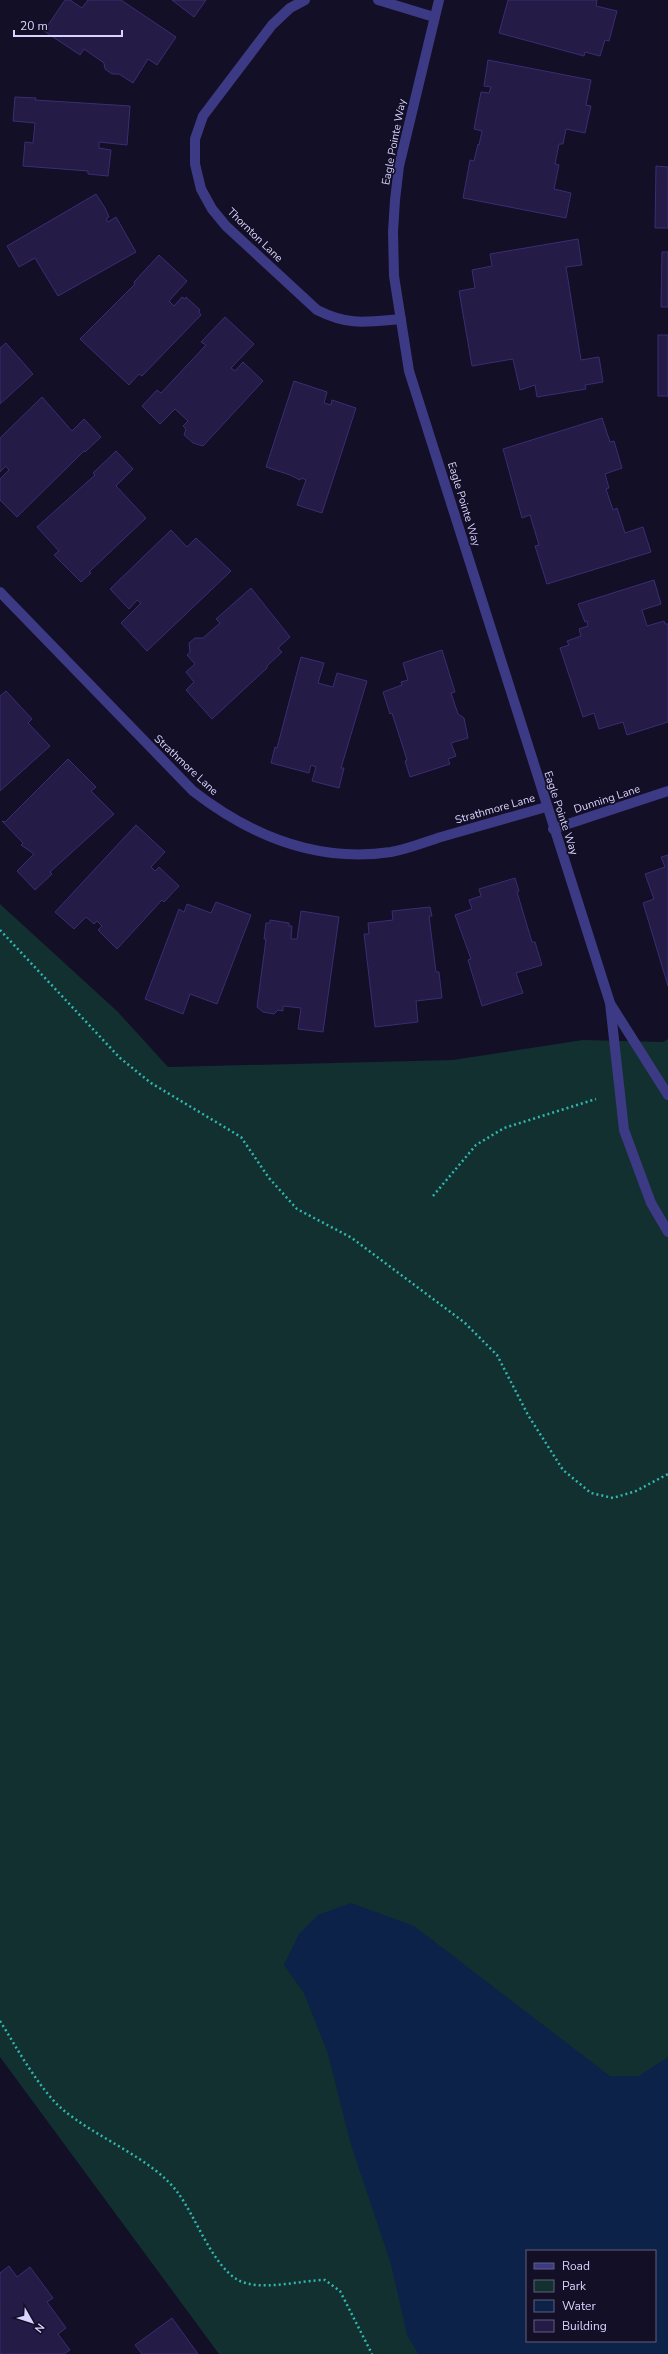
<svg xmlns="http://www.w3.org/2000/svg" width="668" height="2354" font-family="'Nunito Sans',sans-serif">
<rect width="100%" height="100%" fill="#130f26"/>
<!-- green -->
<path fill="#12302f" fill-rule="evenodd" d="M0,904L118,1012L168,1067L453,1060L583,1040L663,1042L668,1039V2354H219L0,2057ZM527,2251H655V2341H527Z"/>
<!-- water -->
<path fill="#0c2248" fill-rule="evenodd" d="M351,1903L414,1926L610,2076H639L668,2057V2354H418L407,2335L391,2264L351,2145L328,2054L304,1993L284,1965L299,1934L318,1915ZM527,2251H655V2341H527Z"/>
<!-- building -->
<g fill="#241b47" stroke="#3b2d73">
<polygon points="65,0 70,0 82,8 88,0 121,0 176,37 157,65 148,59 133,83 119,74 112,74 105,69 104,63 84,49 80,55 44,31"/>
<polygon points="172,0 206,0 194,17"/>
<polygon points="508,0 597,0 596,6 617,11 609,41 605,40 600,56 585,52 584,56 499,33"/>
<polygon points="488,60 591,80 586,105 591,106 585,133 566,129 563,144 559,144 555,164 559,165 554,189 571,193 566,218 463,198 470,160 474,161 478,144 479,145 482,131 474,129 481,92 489,93 491,87 484,86"/>
<polygon points="15,97 36,98 35,100 130,106 127,145 99,142 99,148 111,150 108,176 88,174 88,171 23,166 25,142 33,143 35,123 13,121"/>
<polygon points="656,166 668,167 668,228 655,228"/>
<polygon points="96,194 105,208 109,217 106,219 108,222 116,217 136,252 58,296 35,258 19,267 7,246"/>
<polygon points="578,239 582,265 566,267 581,360 599,357 603,382 585,385 586,389 537,397 535,385 520,390 513,359 472,366 459,291 475,288 472,270 492,266 490,254"/>
<polygon points="662,252 668,252 668,307 661,307"/>
<polygon points="159,255 187,281 169,301 174,306 182,297 185,299 186,297 200,310 199,312 201,315 142,376 139,374 129,385 80,339 135,284 134,282"/>
<polygon points="225,317 254,344 231,368 235,371 243,362 263,381 203,446 193,443 184,435 186,429 183,426 188,421 175,409 160,424 142,406 157,390 161,393 206,345 201,342"/>
<rect x="658" y="335" width="10" height="61"/>
<polygon points="6,343 33,374 0,404 0,348"/>
<polygon points="294,381 327,392 324,403 331,405 332,400 356,408 322,513 297,505 306,480 302,478 300,480 290,475 266,467"/>
<polygon points="42,397 72,431 84,419 101,437 85,452 84,451 17,517 0,500 0,479 9,470 6,466 0,472 0,438"/>
<polygon points="602,418 610,442 614,441 622,468 605,474 609,488 606,489 613,510 617,508 625,533 643,527 651,552 547,584 535,546 539,545 530,515 522,518 503,449"/>
<polygon points="116,451 133,469 116,486 146,518 89,572 91,573 81,582 54,555 59,551 37,527 95,475 93,473"/>
<polygon points="171,530 187,547 196,538 231,571 147,651 121,623 141,603 137,600 129,609 110,589"/>
<polygon points="654,580 661,604 642,610 647,626 664,621 665,624 668,624 668,722 627,735 623,722 599,729 594,713 583,717 560,648 569,645 567,641 581,636 579,629 588,626 587,621 585,622 578,604"/>
<polygon points="251,588 290,637 278,648 282,652 267,666 267,668 212,719 186,690 194,682 186,672 195,664 187,655 190,652 189,643 195,638 203,638 220,623 216,619"/>
<polygon points="442,650 455,692 451,693 458,714 464,718 468,738 451,743 456,756 448,759 450,764 410,777 405,761 407,760 392,713 390,714 383,692 402,685 401,682 408,680 403,663"/>
<polygon points="301,657 324,663 318,683 333,687 337,673 367,681 341,768 344,768 339,788 312,781 316,767 311,765 309,773 271,763 275,747 277,748"/>
<polygon points="6,691 32,719 28,723 50,746 0,791 0,696"/>
<polygon points="68,759 96,787 91,791 114,814 50,872 52,874 35,890 17,871 34,854 21,845 23,843 2,821 5,822"/>
<polygon points="136,825 165,852 151,867 155,871 159,867 179,886 164,902 162,900 117,949 98,930 102,926 97,921 94,924 86,917 74,929 55,912"/>
<polygon points="668,855 668,986 643,903 654,899 645,874 665,867 661,857"/>
<polygon points="515,878 519,891 517,892 532,942 535,942 542,965 516,973 523,993 482,1006 468,960 471,959 455,915 472,909 469,900 481,896 479,889"/>
<polygon points="216,902 251,915 217,1004 190,994 183,1014 145,999 179,909 184,912 187,904 211,913"/>
<polygon points="430,907 432,916 429,916 436,972 439,972 442,998 416,1001 418,1022 375,1027 364,934 369,934 368,923 393,920 392,911"/>
<polygon points="301,911 339,917 323,1032 298,1029 301,1008 283,1006 283,1011 278,1010 274,1014 263,1012 257,1007 266,939 264,939 266,923 270,923 270,920 289,923 289,926 292,926 291,939 297,939"/>
<polygon points="9,2266 17,2277 30,2267 53,2298 47,2302 66,2328 58,2334 70,2350 64,2354 0,2354 0,2273"/>
<polygon points="172,2318 198,2354 142,2354 135,2345"/>
</g>
<g fill="none" stroke-linecap="round" stroke-linejoin="round">
<!-- path -->
<g stroke="#2fb8b0" stroke-width="2.5" stroke-dasharray="2 3" stroke-linecap="butt">
<polyline points="0,930 120,1058 151,1083 241,1137 269,1178 297,1209 352,1238 465,1323 497,1355 528,1415 563,1470 591,1493 613,1498 636,1491 668,1474"/>
<polyline points="433,1196 476,1145 504,1128 596,1099"/>
<path d="M0,2021C17,2048 38,2087 61,2108C94,2137 154,2159 178,2193C196,2217 212,2265 238,2280C260,2292 301,2280 325,2280L340,2291L372,2354"/>
</g>
<!-- street -->
<g stroke="#3d3a85" stroke-width="10">
<path d="M305,0L290,8L272,25L203,116L195,139V164L201,189L212,209L226,226L317,310C349,326 366,322 401,319"/>
<polyline points="378,0 434,17"/>
<polyline points="439,0 399,166 395,200 393,232 394,276 409,371 610,1003 624,1130 651,1203 668,1232"/>
<path d="M0,592L193,791C251,836 317,863 391,852C408,849 425,842 441,837C476,827 511,817 546,807"/>
<polyline points="553,829 668,791"/>
<polyline points="611,1005 668,1095"/>
</g>
</g>
<g text-anchor="middle" dominant-baseline="central" stroke-width="3.5" stroke-linejoin="round" paint-order="stroke">
<!-- street labels -->
<g font-size="11" fill="#d9d4ff" stroke="#130f26">
<text transform="translate(394 142) rotate(-79)">Eagle Pointe Way</text>
<text transform="translate(255 235) rotate(44)">Thornton Lane</text>
<text transform="translate(464 504) rotate(73)">Eagle Pointe Way</text>
<text transform="translate(186 765) rotate(43)">Strathmore Lane</text>
<text transform="translate(607 799) rotate(-18)">Dunning Lane</text>
<text transform="translate(495 809) rotate(-16)">Strathmore Lane</text>
<text transform="translate(561 813) rotate(72)">Eagle Pointe Way</text>
</g>
</g>
<!-- legend -->
<rect x="526" y="2250" width="130" height="92" fill="#130f26" stroke="#625e7d"/>
<rect x="534" y="2263" width="20" height="6" fill="#3d3a85" stroke="#625e7d"/>
<text x="562" y="2270" font-size="12" fill="#d9d4ff">Road</text>
<rect x="534" y="2280" width="20" height="12" fill="#12302f" stroke="#625e7d"/>
<text x="562" y="2290" font-size="12" fill="#d9d4ff">Park</text>
<rect x="534" y="2300" width="20" height="12" fill="#0c2248" stroke="#625e7d"/>
<text x="562" y="2310" font-size="12" fill="#d9d4ff">Water</text>
<rect x="534" y="2320" width="20" height="12" fill="#241b47" stroke="#625e7d"/>
<text x="562" y="2330" font-size="12" fill="#d9d4ff">Building</text>
<!-- north arrow -->
<g transform="translate(32 2322) rotate(129)" stroke="#130f26" stroke-width="3" paint-order="stroke">
<path d="M0-3L7 15L0 10L-7 15Z" fill="#d9d4ff"/>
<text y="-6" font-size="11" font-weight="bold" text-anchor="middle" fill="#d9d4ff">N</text>
</g>
<!-- scale -->
<path d="M14 30v6h108v-6" fill="none" stroke="#d9d4ff" stroke-width="2"/>
<text x="20" y="30" font-size="12" fill="#d9d4ff" stroke="#130f26" stroke-width="3" paint-order="stroke">20 m</text>
</svg>
